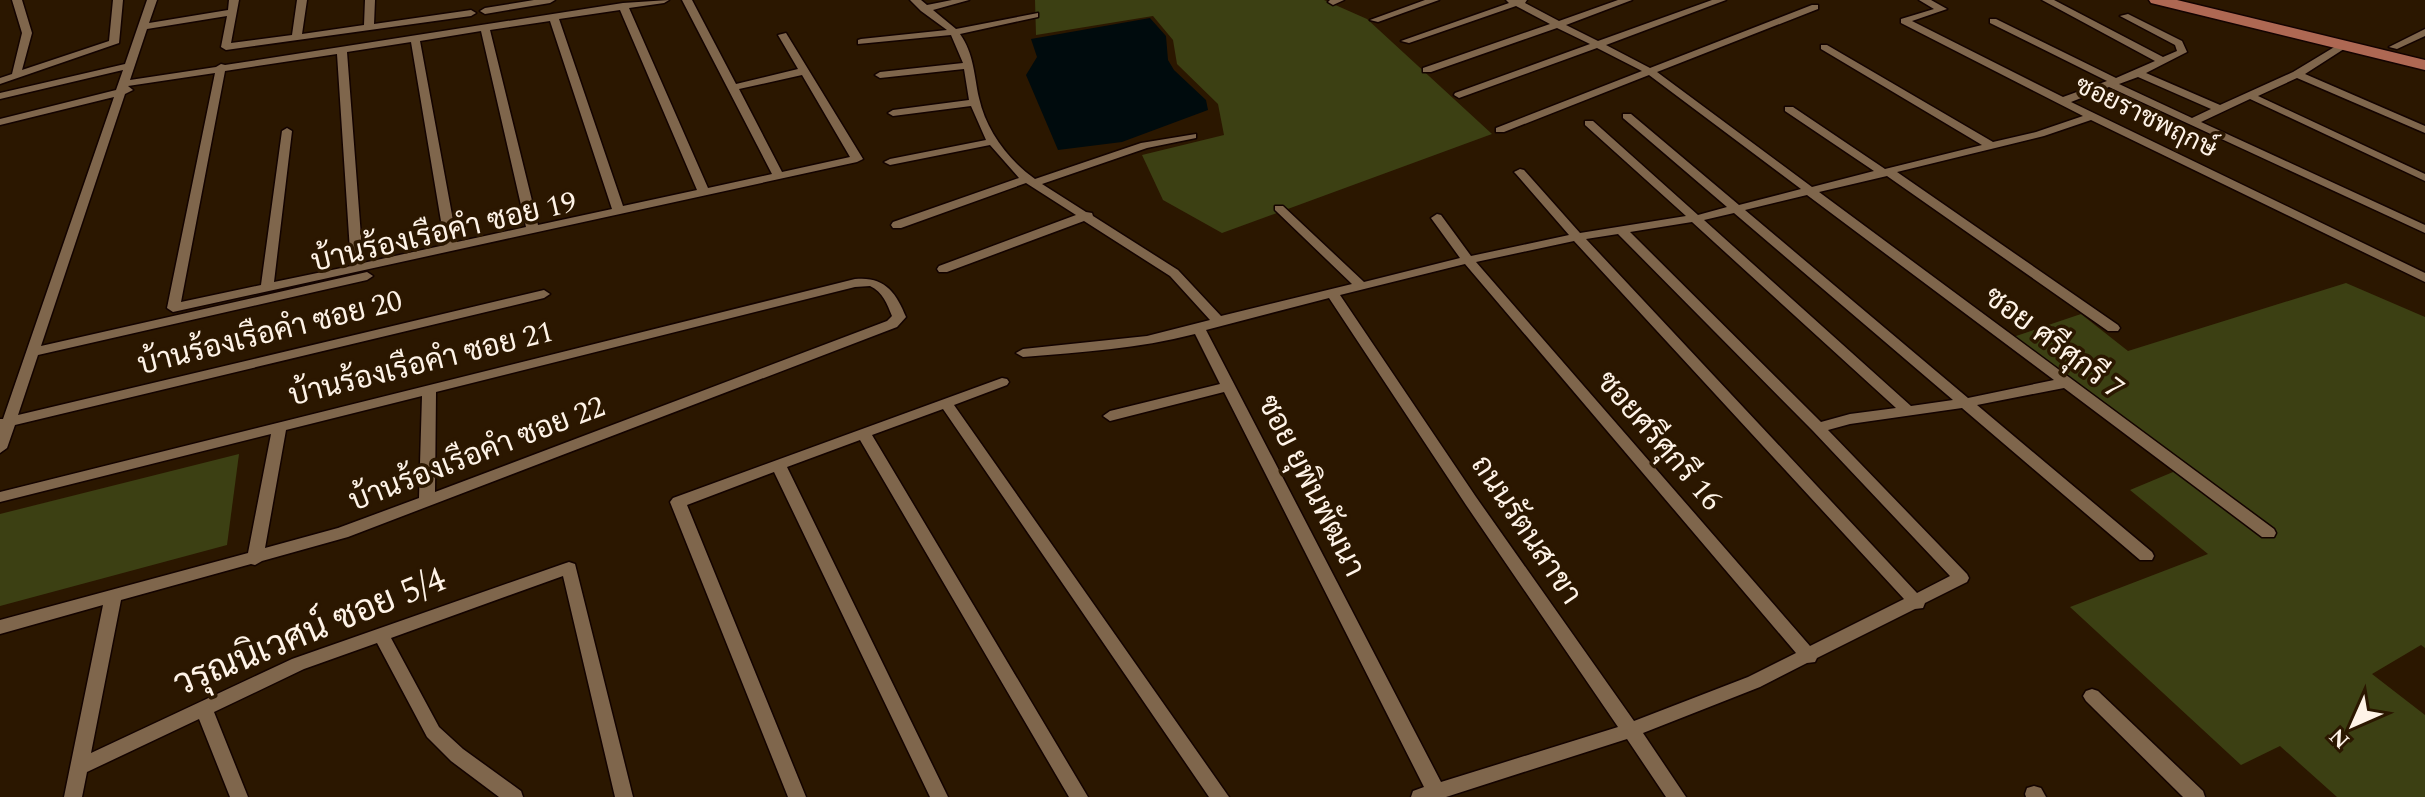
<svg xmlns="http://www.w3.org/2000/svg" width="2425" height="797" font-family="Spectral,Sarabun,serif">
<rect width="100%" height="100%" fill="#2b1700"/>
<!-- green -->
<g fill="#3c4013">
<polygon points="1035,0 1324,0 1367,19 1492,134 1222,233 1163,200 1142,155 1224,135 1218,104 1177,64 1173,40 1153,16 1036,35"/>
<polygon points="2346,283 2425,317 2425,648 2421,645 2372,674 2425,715 2425,797 2337,797 2280,746 2241,765 2070,607 2208,554 2130,490 2185,467 2013,337 2081,314 2128,351"/>
<polygon points="239,454 227,545 0,606 0,514"/>
</g>
<!-- water -->
<polygon fill="#000b0d" points="1150,18 1166,36 1168,60 1174,70 1206,100 1208,110 1122,142 1058,150 1026,75 1037,57 1031,39"/>
<g fill="none" stroke-linecap="round" stroke-linejoin="round">
<!-- street casing -->
<g stroke="#130300" stroke-width="3">
<g id="street">
<polygon points="12,0 22,0 32,33 22,70 109,41 113,0 123,0 119,43 0,84 0,78 12,74 22,33"/>
<path d="M147,0H157L149,23L228,10L229,0H239L231,43L292,35L297,0H307L302,34L364,25L365,0H375L374,24L471,10L476,13L471,16L226,50L221,47L227,16L147,29L130,80L216,67L221,64L225,65L623,3L669,0L664,3L629,8L708,188L772,174L682,0H692L736,84L798,69L778,35L786,33L863,159L857,162L173,312L167,308L215,73L128,86L133,90L125,94L41,346L367,272L373,276L367,280L38,355L18,415L544,290L550,294L544,298L15,425L7,448L0,453V419H3L114,97L0,125V119L116,90L123,70L0,99V93L125,64ZM620,10L697,190L623,206L559,19ZM550,21L612,209L538,225L490,30ZM481,31L526,227L457,242L420,41ZM411,42L445,245L363,263L347,52ZM337,54L351,266L274,282L292,131L287,128L282,131L261,285L181,302L225,71ZM802,75L850,157L782,172L739,89Z"/>
<polygon points="534,0 555,0 550,3 485,14 480,11 485,8"/>
<path d="M910,0H921L927,5L952,0H969L933,10L956,29L1038,13V17L960,34C974,54 974,75 979,98C986,130 1008,160 1035,179L1141,143L1196,134V138L1147,148L1042,184L1086,212L1092,213L1093,216L1178,270L1221,316L1352,284L1275,210V206H1283L1364,282L1460,258L1431,218L1437,214L1441,215L1471,256L1569,235L1516,174L1514,172L1520,169L1524,170L1580,233L1686,216L1585,125V121H1593L1698,215L1727,207L1623,118V114H1631L1739,205L1801,189L1649,75L1504,132H1496V128L1642,71L1597,48L1459,98L1454,95L1455,93L1590,44L1557,28L1431,72H1423V68L1550,24L1516,6L1409,43L1401,41L1509,3L1506,0H1527L1525,3L1559,21L1618,0H1632L1566,25L1598,41L1712,0H1726L1606,45L1650,68L1812,5H1818V9L1657,72L1812,187L1874,171L1785,111V107H1793L1885,169L1982,145L1821,49V45H1827L1993,142L2036,132L2083,116L1901,23V19L1934,9L1919,0H1931L1947,9L1912,21L2063,97L2107,81L1990,23V19H1996L2116,78L2155,61L2042,0H2054L2163,57L2177,51L2175,45L2120,16L2128,14L2182,41L2187,52L2146,73L2220,105L2293,72L2341,43H2347V47L2305,74L2425,126V133L2297,78L2258,96L2425,174V181L2250,99L2201,122L2425,225V233L2109,87L2071,102L2425,273V282L2091,120L2044,136L1897,172L2118,325L2120,328L2118,331H2108L1887,176L1819,192L2274,529L2276,533L2274,537H2262L2064,388L1977,405L2152,552L2154,556L2152,560H2140L1962,408L1850,424L1828,430L1967,574L1969,578L1967,582L1925,603L1923,608L1915,609L1817,658L1815,662L1807,663L1760,687L1643,733L1686,797H1666L1627,739L1446,797H1411L1413,791L1424,787L1224,392L1110,421L1103,416L1110,411L1220,384L1195,334C1138,349 1081,352 1023,357L1016,353L1023,349L1147,336L1210,320L1170,276L1084,221L947,272H939L937,269L939,266L1076,215L1026,183L901,228H893L891,225L893,222L1019,178L990,145L890,165L884,162L890,159L986,140L971,106L893,116L888,113L893,110L969,100L964,69L880,78L875,75L880,72L963,63L951,35L858,44V40L861,39L947,30L921,11ZM2138,77L2211,109L2192,118L2119,84ZM1807,195L2054,380L1968,398L1745,210ZM1734,213L1953,400L1911,406L1704,220ZM1692,222L1896,408L1850,414L1821,422L1630,232ZM1618,234L1813,431L1950,576L1917,593L1586,239ZM1574,241L1904,599L1810,646L1476,262ZM1465,264L1796,653L1748,677L1634,721L1476,497L1340,295ZM1329,298L1466,505L1618,727L1441,782L1206,330Z"/>
<polygon points="1330,0 1344,0 1333,5 1328,2"/>
<polygon points="1425,0 1439,0 1378,22 1370,20"/>
<polygon points="2425,29 2425,36 2397,49 2389,47"/>
<path d="M855,279C884,276 896,292 906,317L897,327L348,537L262,561L255,565L251,564L121,600L91,753L292,659L563,564L569,562L575,564L633,797H615L563,576L391,638L439,727L463,749L521,791L523,797H499L451,761L427,737L377,643L304,669L214,712L248,797H230L199,719L87,772L82,797H64L103,605L0,634V620L248,553L271,434L0,502V492ZM870,286C883,292 887,304 892,316L887,321L435,492L436,392L855,287ZM422,396L419,498L338,528L265,548L286,430Z"/>
<polygon points="1002,378 1007,379 1009,382 1007,385 954,405 1229,797 1209,797 943,409 872,435 1088,797 1069,797 860,440 787,467 948,797 930,797 774,472 687,505 806,797 788,797 670,502 673,498"/>
<polygon points="2092,689 2098,691 2203,791 2205,797 2183,797 2086,701 2083,696 2086,691"/>
<polygon points="2034,786 2041,788 2046,797 2026,797 2025,794 2027,788"/>
</g>
</g>
<!-- primary casing -->
<g stroke="#130300" stroke-width="3">
<polygon id="primary" points="2149,0 2177,0 2425,60 2425,70 2151,3"/>
</g>
<!-- street -->
<use href="#street" fill="#7f664c" fill-rule="evenodd"/>
<!-- primary -->
<use href="#primary" fill="#ae6853" fill-rule="evenodd"/>
</g>
<g text-anchor="middle" dominant-baseline="central" stroke-width="7" stroke-linejoin="round" paint-order="stroke">
<!-- far-street labels -->
<g font-size="26" fill="#fef3e7" stroke="#2b1700">
<text transform="translate(2146 117) rotate(26)">ซอยราชพฤกษ์</text>
</g>
<!-- street labels -->
<g font-size="30" fill="#fef3e7" stroke="#2b1700">
<text transform="translate(444 232) rotate(-13)">บ้านร้องเรือคำ ซอย 19</text>
<text transform="translate(270 333) rotate(-14)">บ้านร้องเรือคำ ซอย 20</text>
<text transform="translate(2054 343) rotate(37)">ซอย ศรีศุกรี 7</text>
<text transform="translate(421 364) rotate(-14)">บ้านร้องเรือคำ ซอย 21</text>
<text transform="translate(1659 441) rotate(49)">ซอยศรีศุกรี 16</text>
<text transform="translate(477 454) rotate(-21)">บ้านร้องเรือคำ ซอย 22</text>
<text transform="translate(1311 486) rotate(63)">ซอย ยุพินพัฒนา</text>
<text transform="translate(1526 530) rotate(56)">ถนนรัตนสาขา</text>
</g>
<!-- near-street labels -->
<g font-size="36" fill="#fef3e7" stroke="#2b1700">
<text transform="translate(310 632) rotate(-22)">วรุณนิเวศน์ ซอย 5/4</text>
</g>
</g>
<!-- north arrow -->
<g transform="translate(2353 725) rotate(225)" stroke="#2b1700" stroke-width="6" paint-order="stroke">
<path d="M0-6L14 30L0 20L-14 30Z" fill="#fef3e7"/>
<text y="-12" font-size="22" font-weight="bold" text-anchor="middle" fill="#fef3e7">N</text>
</g>
</svg>
